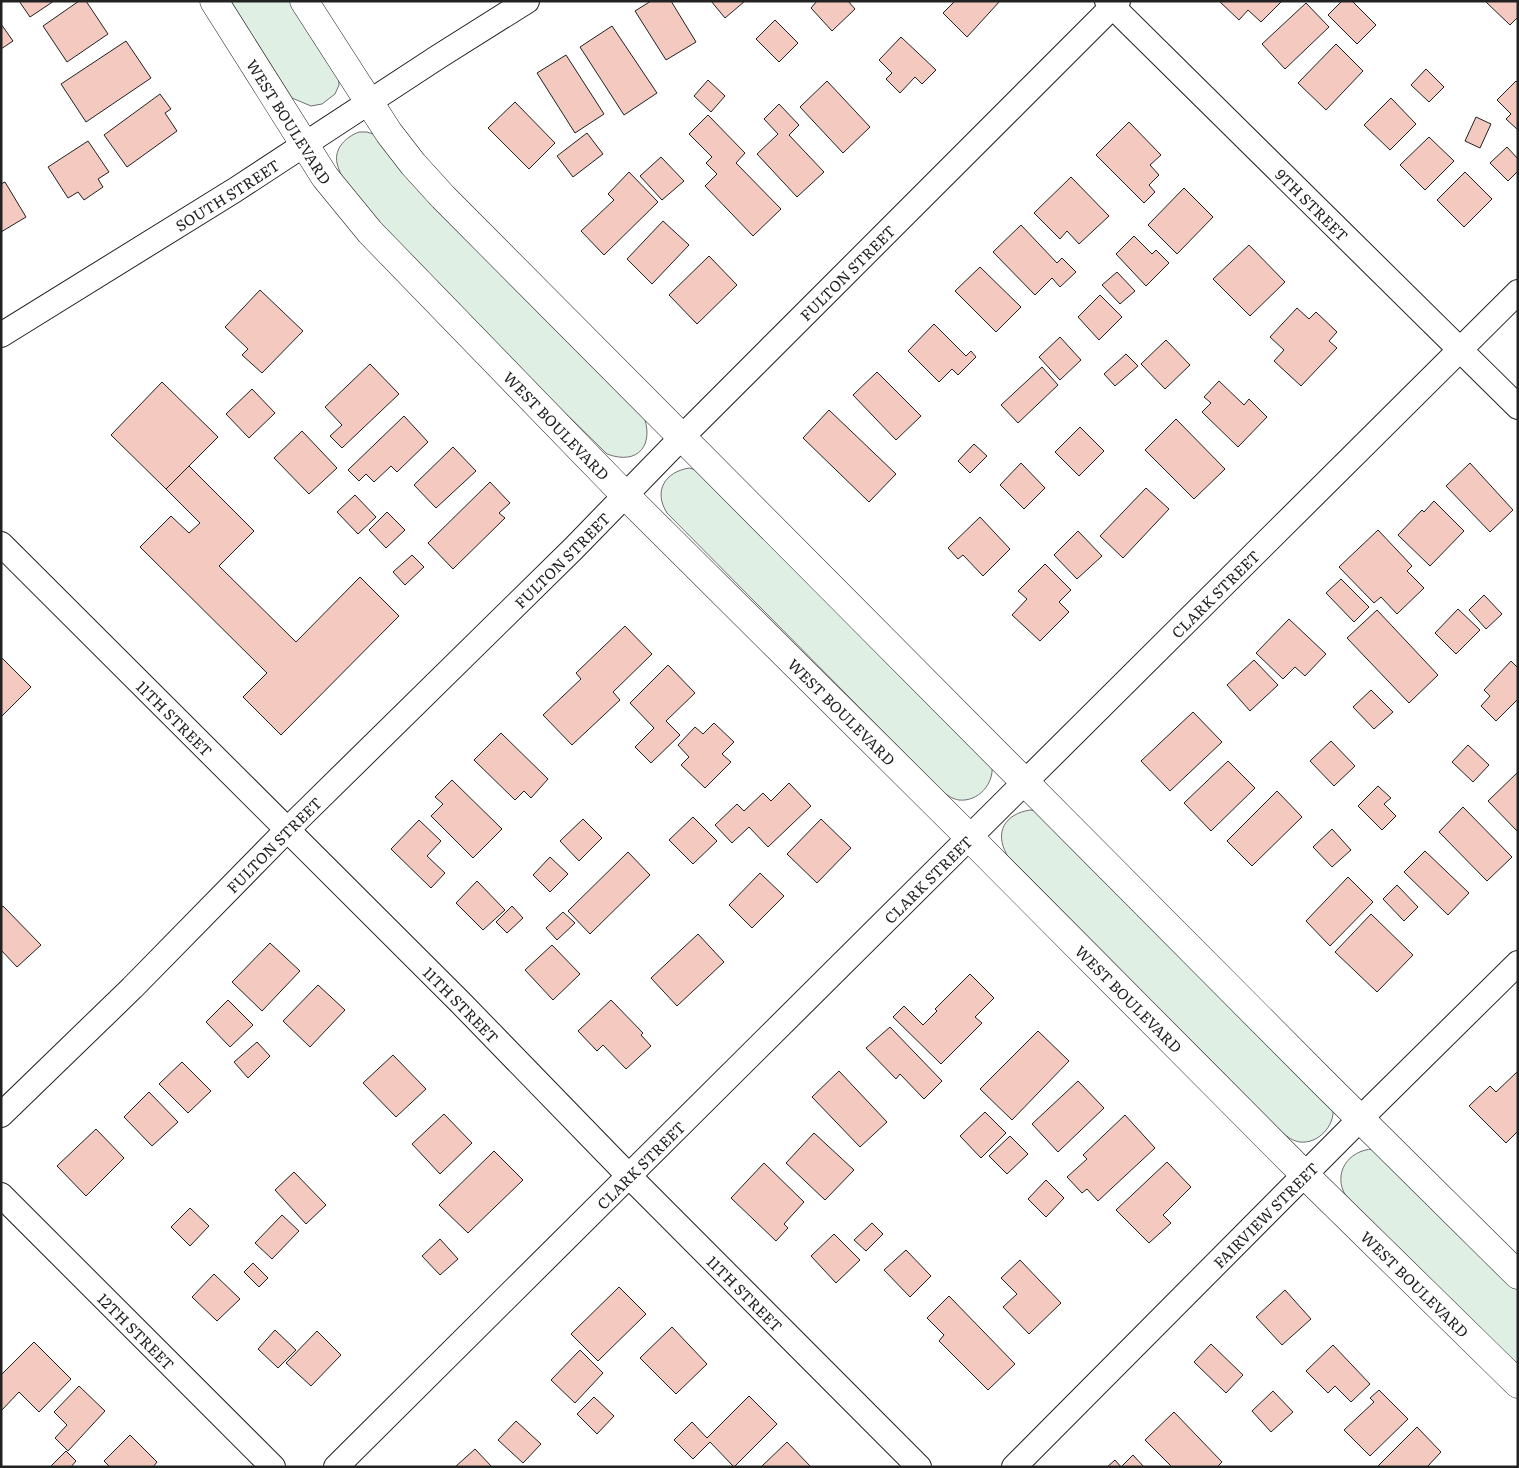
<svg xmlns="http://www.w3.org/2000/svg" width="1519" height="1468" font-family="Literata,serif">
<rect width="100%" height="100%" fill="#fff"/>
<!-- green -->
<g fill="#e0efe3" stroke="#6f6f6f">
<polygon points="231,1 295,1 338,74 339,85 335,94 322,104 311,106 292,98"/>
<path d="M359,132H367L376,135L643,414C655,444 639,466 607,454C533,381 455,307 386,230C369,210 343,189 337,163C334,148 346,137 359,132Z"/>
<path d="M689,468L697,470L992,766C994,784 978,802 959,800C952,799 947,795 941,790L667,513C653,491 665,472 689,468Z"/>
<path d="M1030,810L1037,811L1333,1108C1335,1126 1318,1144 1300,1142C1293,1141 1287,1137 1282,1132L1007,855C994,832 1005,814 1030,810Z"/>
<path d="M1373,1149L1410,1180L1518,1288V1366L1346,1196C1332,1174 1348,1150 1373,1149Z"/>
</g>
<!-- building -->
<g fill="#f3c9c0" stroke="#222">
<polygon points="19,1 54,1 30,17"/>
<polygon points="79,1 86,1 108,34 67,62 43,26"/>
<polygon points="651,1 671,1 696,42 666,60 635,11"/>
<polygon points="711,1 745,1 725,18"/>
<polygon points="817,1 848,1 855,9 832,31 811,8"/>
<polygon points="955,1 1000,1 967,37 943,13"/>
<polygon points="1219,1 1282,1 1261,22 1248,10 1239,20"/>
<polygon points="1342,1 1352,1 1376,25 1357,44 1328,15"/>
<polygon points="1487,1 1518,1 1518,17 1510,25 1486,2"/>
<polygon points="1306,3 1329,27 1285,69 1262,44"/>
<polygon points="775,20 798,43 779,62 756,39"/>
<polygon points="1,24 13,41 1,49"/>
<polygon points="612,26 657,93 624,115 580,47"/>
<polygon points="901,37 936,70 922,84 915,77 900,93 886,79 892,73 879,60"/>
<polygon points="126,41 151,78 86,122 61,84"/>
<polygon points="1336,44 1363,71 1326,110 1298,83"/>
<polygon points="566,55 604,114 575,133 537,73"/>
<polygon points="1426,69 1444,87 1429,102 1411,85"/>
<polygon points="708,80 725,96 711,112 694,96"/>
<polygon points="827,81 870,127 843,153 800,107"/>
<polygon points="1516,81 1518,83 1518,130 1506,119 1511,114 1497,100"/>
<polygon points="160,94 171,109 165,113 177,131 127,167 104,135"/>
<polygon points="1391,98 1416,124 1390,150 1364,125"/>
<polygon points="515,102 555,143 529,169 488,128"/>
<polygon points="779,104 799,125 789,135 824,172 797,197 757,154 778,134 764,119"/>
<polygon points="708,115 745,153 736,163 781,209 753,236 705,186 717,174 706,163 712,157 689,134"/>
<polygon points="1476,117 1491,124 1480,148 1465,141"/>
<polygon points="1129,122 1161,155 1150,165 1159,175 1149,185 1155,192 1144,203 1096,155"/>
<polygon points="587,133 603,154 573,177 557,156"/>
<polygon points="1429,137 1454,161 1425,190 1400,165"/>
<polygon points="88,141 109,172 98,179 103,187 84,200 78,192 68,198 48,167"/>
<polygon points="1507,147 1518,159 1518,171 1508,181 1490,163"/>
<polygon points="661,157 684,181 662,200 640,176"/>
<polygon points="629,172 658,202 604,255 581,231 614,200 608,194"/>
<polygon points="1465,172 1492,199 1464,227 1437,200"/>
<polygon points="1071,177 1109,216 1079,244 1067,231 1060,239 1034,213"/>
<polygon points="5,182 26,217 1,232 1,184"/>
<polygon points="1184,188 1213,217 1177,254 1148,225"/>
<polygon points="663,221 689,245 652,284 627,259"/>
<polygon points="1021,225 1057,263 1062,258 1076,272 1060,287 1052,278 1035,295 993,252"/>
<polygon points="1134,236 1152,254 1156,250 1169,263 1146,286 1116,254"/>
<polygon points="1249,245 1285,282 1250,316 1213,279"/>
<polygon points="709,256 737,285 697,324 669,295"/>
<polygon points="980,267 1021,307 996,332 955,291"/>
<polygon points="1117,272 1135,291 1120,304 1102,285"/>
<polygon points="260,290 303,331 262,373 242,355 248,349 225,327"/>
<polygon points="1100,295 1122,317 1099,340 1078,317"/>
<polygon points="1297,308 1309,319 1316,312 1337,332 1329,341 1337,348 1301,386 1274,361 1284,350 1270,337"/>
<polygon points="934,324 966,356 971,351 976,357 958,375 952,369 939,382 908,351"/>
<polygon points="1060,337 1081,360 1060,380 1039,357"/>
<polygon points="1166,340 1190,365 1165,389 1141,364"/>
<polygon points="1126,354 1138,366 1115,386 1104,374"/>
<polygon points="370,364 399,394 342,448 330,436 342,425 325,407"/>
<polygon points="1042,367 1058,385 1018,423 1001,405"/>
<polygon points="877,372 921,416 896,440 853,395"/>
<polygon points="1219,381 1244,405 1249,399 1267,417 1238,447 1202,412 1211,403 1204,397"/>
<polygon points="162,382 218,437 166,489 111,435"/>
<polygon points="252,389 275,413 249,438 226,414"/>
<polygon points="829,410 896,474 869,502 803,438"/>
<polygon points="404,416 428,442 397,472 391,466 374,482 366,474 359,481 348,470"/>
<polygon points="1176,419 1225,469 1194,499 1145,450"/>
<polygon points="1080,427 1104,451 1079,476 1055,452"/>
<polygon points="302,431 337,468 309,494 274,458"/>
<polygon points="974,444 987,456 970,473 958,461"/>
<polygon points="453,447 476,471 436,508 414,485"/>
<polygon points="1021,463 1045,488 1024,509 1000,485"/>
<polygon points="1470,463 1513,510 1490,532 1446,486"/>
<polygon points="189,466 254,531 219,566 296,642 360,577 399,616 281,735 243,697 267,673 140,547 171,516 189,533 200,523 166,489"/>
<polygon points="490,482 510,503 499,513 505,518 453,569 428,543"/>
<polygon points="1146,488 1169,509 1123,558 1100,536"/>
<polygon points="355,495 376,517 358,534 337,512"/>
<polygon points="1434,501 1464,531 1430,566 1398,535 1422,510 1424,512"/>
<polygon points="387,512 405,530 386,548 369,530"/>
<polygon points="980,517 1010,549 983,576 963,555 958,559 948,548"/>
<polygon points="1378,530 1412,566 1407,571 1424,588 1397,614 1381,597 1374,603 1339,567"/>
<polygon points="1078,531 1102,556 1077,579 1054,555"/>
<polygon points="412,555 424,567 405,585 393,572"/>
<polygon points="1045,564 1071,590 1059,602 1069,612 1040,641 1012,615 1027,599 1018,591"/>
<polygon points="1341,579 1369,607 1354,622 1326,593"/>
<polygon points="1484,595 1502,614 1486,629 1469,610"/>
<polygon points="1458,609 1480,630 1456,654 1435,633"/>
<polygon points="1377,610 1438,675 1409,703 1347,638"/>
<polygon points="1289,619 1326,654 1305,676 1295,667 1283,679 1256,653"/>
<polygon points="625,626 652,654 613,692 620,700 572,745 543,715 581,679 576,673"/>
<polygon points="1,657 31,687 1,717"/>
<polygon points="1254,660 1278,685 1250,711 1227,685"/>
<polygon points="1511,661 1518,668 1518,699 1496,721 1481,706 1490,696 1484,690"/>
<polygon points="668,665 695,693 666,721 680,735 651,763 635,747 654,728 630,703"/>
<polygon points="1371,690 1393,712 1374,729 1353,707"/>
<polygon points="1193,712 1222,742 1170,791 1141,761"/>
<polygon points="714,723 734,742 722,754 731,762 705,788 681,765 689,757 678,745 695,727 703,734"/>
<polygon points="501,733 548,779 531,798 524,791 515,800 474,760"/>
<polygon points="1331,741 1355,766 1334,786 1310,761"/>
<polygon points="1468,745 1489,765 1473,782 1452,762"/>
<polygon points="1228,761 1255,788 1211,831 1184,803"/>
<polygon points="1518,772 1518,832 1488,801"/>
<polygon points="452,780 502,829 473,858 431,816 443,804 435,797"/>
<polygon points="789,783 811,806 768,847 749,827 732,843 715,825 737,804 744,811 763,793 771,801"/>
<polygon points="1378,786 1391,798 1384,804 1396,816 1382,830 1358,806"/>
<polygon points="1277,791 1302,817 1252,866 1227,841"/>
<polygon points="1463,807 1512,857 1487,881 1439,832"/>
<polygon points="693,817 717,841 693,864 669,840"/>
<polygon points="583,819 602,838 579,861 560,841"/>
<polygon points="821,819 851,848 817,883 787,854"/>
<polygon points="419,820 441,841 427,856 445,873 431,888 391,849"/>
<polygon points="1332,829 1351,850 1332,867 1313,847"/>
<polygon points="1425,851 1469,893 1448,915 1404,872"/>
<polygon points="628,852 650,875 590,934 568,911"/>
<polygon points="550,857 568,874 550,892 533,875"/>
<polygon points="760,873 784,896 752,928 729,905"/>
<polygon points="1348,877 1373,902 1330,946 1306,921"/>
<polygon points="477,881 505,910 483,930 456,903"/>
<polygon points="1397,885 1418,907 1404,921 1383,899"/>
<polygon points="3,906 41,945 17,967 1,950 1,908"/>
<polygon points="512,906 523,918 507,933 496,922"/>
<polygon points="563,912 575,923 557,940 546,928"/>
<polygon points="1371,914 1413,955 1377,992 1335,952"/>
<polygon points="698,934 724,962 677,1006 651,978"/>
<polygon points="270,943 300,971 262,1011 232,982"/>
<polygon points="552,945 580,974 553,1000 525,970"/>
<polygon points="970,974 994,998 975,1017 982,1023 941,1064 893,1017 904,1006 923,1025 937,1011 935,1009"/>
<polygon points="318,985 345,1010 310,1047 283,1021"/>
<polygon points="228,1000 253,1025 230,1047 206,1022"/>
<polygon points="611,1000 643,1033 641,1035 651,1046 626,1069 603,1045 597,1051 578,1031"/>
<polygon points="890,1027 942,1081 924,1099 900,1074 896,1079 866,1048"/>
<polygon points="1038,1031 1069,1061 1012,1120 980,1089"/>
<polygon points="257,1042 270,1056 248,1078 234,1062"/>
<polygon points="393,1055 426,1089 396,1117 363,1083"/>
<polygon points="182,1062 211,1091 188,1113 159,1084"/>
<polygon points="839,1071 887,1122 860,1147 812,1097"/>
<polygon points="1518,1071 1518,1131 1506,1143 1469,1106 1490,1086 1496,1092"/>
<polygon points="1078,1081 1104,1108 1058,1152 1032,1124"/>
<polygon points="149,1092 178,1122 152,1146 124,1117"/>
<polygon points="985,1112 1006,1133 981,1158 960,1136"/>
<polygon points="444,1114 472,1143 440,1174 412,1144"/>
<polygon points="1125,1115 1155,1148 1098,1201 1087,1189 1082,1193 1067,1177 1087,1159 1083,1155"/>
<polygon points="96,1129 124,1158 86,1196 57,1166"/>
<polygon points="814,1133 854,1170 825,1200 786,1163"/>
<polygon points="1010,1136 1028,1154 1007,1174 989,1156"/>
<polygon points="494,1151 523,1180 468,1233 439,1205"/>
<polygon points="1167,1162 1191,1187 1163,1215 1171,1223 1149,1243 1116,1210"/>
<polygon points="764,1163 804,1202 784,1224 788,1228 776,1241 731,1198"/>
<polygon points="294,1172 326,1205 306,1224 275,1190"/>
<polygon points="1046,1180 1064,1198 1046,1217 1028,1199"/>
<polygon points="190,1208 209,1226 190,1246 171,1227"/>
<polygon points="282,1215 299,1231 272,1259 255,1243"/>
<polygon points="872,1223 883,1234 866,1251 854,1240"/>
<polygon points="834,1234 860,1260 836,1283 811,1256"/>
<polygon points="440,1239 458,1259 440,1275 422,1256"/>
<polygon points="906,1250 931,1276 910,1297 884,1270"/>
<polygon points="1020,1260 1061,1303 1029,1334 1003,1307 1017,1294 1001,1278"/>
<polygon points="253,1263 268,1278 259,1287 244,1272"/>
<polygon points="214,1274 240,1299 217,1321 192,1297"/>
<polygon points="619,1287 646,1314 598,1361 571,1334"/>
<polygon points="1285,1290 1311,1319 1282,1345 1256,1317"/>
<polygon points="949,1296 1015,1364 988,1390 939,1341 944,1335 927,1318"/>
<polygon points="672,1327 707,1364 676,1394 640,1358"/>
<polygon points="275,1330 296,1350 278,1368 258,1349"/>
<polygon points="317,1331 341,1355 311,1386 286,1363"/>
<polygon points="34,1342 71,1379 39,1412 19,1392 1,1411 1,1375"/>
<polygon points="1211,1344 1243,1375 1226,1393 1194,1362"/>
<polygon points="1333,1345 1370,1384 1351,1402 1335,1386 1328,1393 1306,1371"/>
<polygon points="580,1350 603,1373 575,1403 551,1380"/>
<polygon points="79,1386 105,1411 68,1451 55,1438 67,1425 54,1412"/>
<polygon points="1379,1390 1408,1419 1370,1456 1344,1430 1374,1402 1370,1398"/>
<polygon points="1273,1391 1293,1412 1271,1432 1252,1411"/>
<polygon points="749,1396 777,1424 734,1467 710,1442 693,1459 674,1440 692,1422 707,1438"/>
<polygon points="594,1397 614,1416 597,1434 577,1414"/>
<polygon points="1174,1412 1222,1462 1217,1467 1172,1467 1145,1440"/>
<polygon points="516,1421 541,1444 523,1463 498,1440"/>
<polygon points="1417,1427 1441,1452 1427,1467 1377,1467"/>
<polygon points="130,1435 157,1462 153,1467 110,1467 104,1461"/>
<polygon points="787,1442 811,1467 761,1467"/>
<polygon points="475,1449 492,1467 455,1467"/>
<polygon points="66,1451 76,1461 71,1467 50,1467"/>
<polygon points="1133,1455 1144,1467 1107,1467 1115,1460 1121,1467"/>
</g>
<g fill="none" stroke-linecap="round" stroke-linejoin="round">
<!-- street casing -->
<g stroke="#222" stroke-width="26">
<g id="street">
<path id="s1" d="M1107,1L1518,407"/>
<path id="s2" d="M1,335L235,190L438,57L527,1"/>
<path id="s3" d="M1,544L460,1002L628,1175L919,1467"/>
<path id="s4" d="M1,1115L132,988L287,830L574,548L681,438L1118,1"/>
<path id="s5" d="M1,1195L273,1467"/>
<path id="s6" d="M336,1467L1518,292"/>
<path id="s7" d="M1014,1467L1360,1119L1518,963"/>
</g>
</g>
<!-- secondary casing -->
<g stroke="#222" stroke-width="29">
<g id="secondary">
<path id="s8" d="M214,1L325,177L370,232L625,495L969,837L1305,1175L1518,1384"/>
<polyline points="304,1 389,133 413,164 443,197 1325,1084 1518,1275"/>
</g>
</g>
<!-- street -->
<use href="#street" stroke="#fff" stroke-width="24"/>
<!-- secondary -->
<use href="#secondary" stroke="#fff" stroke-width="28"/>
</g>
<g text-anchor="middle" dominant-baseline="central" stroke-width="4" stroke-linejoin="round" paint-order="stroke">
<!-- street labels -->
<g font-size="15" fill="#222" stroke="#fff">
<text stroke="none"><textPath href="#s8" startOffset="142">WEST BOULEVARD</textPath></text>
<text stroke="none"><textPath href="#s2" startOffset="266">SOUTH STREET</textPath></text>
<text stroke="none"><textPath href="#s1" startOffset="289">9TH STREET</textPath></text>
<text stroke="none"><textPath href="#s4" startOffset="1194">FULTON STREET</textPath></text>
<text stroke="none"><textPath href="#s8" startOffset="548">WEST BOULEVARD</textPath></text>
<text stroke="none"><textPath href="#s4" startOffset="789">FULTON STREET</textPath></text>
<text stroke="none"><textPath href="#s6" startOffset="1239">CLARK STREET</textPath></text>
<text stroke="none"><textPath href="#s8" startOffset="952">WEST BOULEVARD</textPath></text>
<text stroke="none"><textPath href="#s3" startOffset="246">11TH STREET</textPath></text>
<text stroke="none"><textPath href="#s4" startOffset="384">FULTON STREET</textPath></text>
<text stroke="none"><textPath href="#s6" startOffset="834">CLARK STREET</textPath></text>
<text stroke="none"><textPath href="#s8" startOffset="1358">WEST BOULEVARD</textPath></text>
<text stroke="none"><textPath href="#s3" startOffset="651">11TH STREET</textPath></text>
<text stroke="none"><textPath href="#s6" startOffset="429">CLARK STREET</textPath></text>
<text stroke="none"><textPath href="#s7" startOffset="356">FAIRVIEW STREET</textPath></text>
<text stroke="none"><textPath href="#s8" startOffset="1762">WEST BOULEVARD</textPath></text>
<text stroke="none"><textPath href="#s3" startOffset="1056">11TH STREET</textPath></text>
<text stroke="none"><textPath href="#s5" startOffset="192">12TH STREET</textPath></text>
</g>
</g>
<!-- border -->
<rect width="1519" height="1468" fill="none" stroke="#222222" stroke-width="5"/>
</svg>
